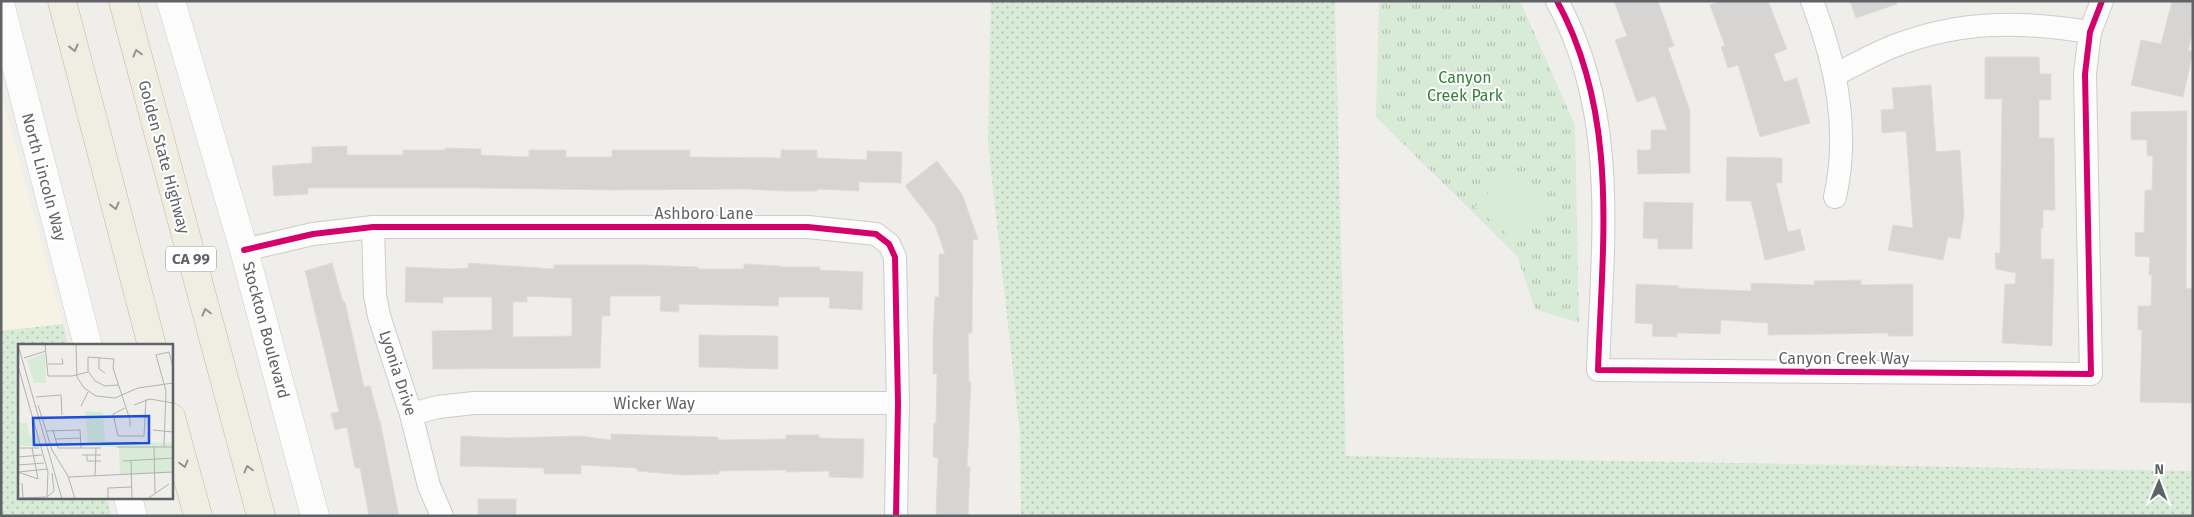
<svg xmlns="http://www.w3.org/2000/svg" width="2194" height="517" font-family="'Fira Sans',sans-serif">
<defs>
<pattern id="grass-dots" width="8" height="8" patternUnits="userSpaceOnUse" patternTransform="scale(1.25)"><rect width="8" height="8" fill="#d8ebd6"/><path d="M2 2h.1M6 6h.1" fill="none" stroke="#b2c2b1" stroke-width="1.8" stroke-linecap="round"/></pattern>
<pattern id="park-tufts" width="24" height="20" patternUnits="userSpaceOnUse" patternTransform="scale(1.25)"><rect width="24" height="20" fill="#d8ebd6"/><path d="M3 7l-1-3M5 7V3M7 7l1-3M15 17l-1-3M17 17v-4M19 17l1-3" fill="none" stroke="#b2c2b1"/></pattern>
</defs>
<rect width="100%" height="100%" fill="#efeeea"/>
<!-- commercial -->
<polygon fill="#f7f3e4" points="1,93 63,324 1,331"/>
<!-- grass -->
<g fill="url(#grass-dots)">
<polygon points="991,1 1335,1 1346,456 2193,471 2193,516 1021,516 1020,434 988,142"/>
<polygon points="63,324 68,346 19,346 19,498 107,498 111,516 1,516 1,331"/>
</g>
<!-- park -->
<polygon fill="url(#park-tufts)" points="1379,1 1520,1 1575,125 1579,323 1535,309 1517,256 1376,117"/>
<!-- pitch -->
<polygon fill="#d8ebd6" points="1508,173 1548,208 1514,240 1475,207"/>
<!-- building -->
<g fill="#d6d5d3" stroke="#deddd9" fill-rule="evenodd">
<polygon points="1614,1 1658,1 1674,46 1668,48 1690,111 1690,173 1638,174 1637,150 1651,150 1651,130 1667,130 1655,96 1637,102 1615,40 1627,36"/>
<polygon points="1720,1 1768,1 1787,49 1774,54 1784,82 1797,78 1810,123 1760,137 1738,65 1728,68 1721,47 1725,46 1710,5"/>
<polygon points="1850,1 1897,1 1897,4 1856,18"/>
<polygon points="2172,1 2193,1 2193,31 2188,50 2193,52 2183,97 2131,85 2141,40 2161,44"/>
<polygon points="1985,57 2039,57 2040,74 2051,74 2051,100 2039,100 2039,138 2054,138 2055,210 2043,210 2043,228 2041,228 2041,259 2054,259 2052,346 2002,343 2005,284 2015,284 2016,273 1996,269 1995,253 2000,253 2002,99 1985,99"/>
<polygon points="1931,85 1936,152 1960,150 1964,215 1960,239 1948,237 1943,260 1888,250 1893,225 1913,228 1906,131 1882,133 1881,110 1894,109 1892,88"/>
<polygon points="2187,111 2186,288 2193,289 2193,403 2140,402 2142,330 2138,330 2138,306 2151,306 2152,275 2149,275 2150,257 2135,256 2135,232 2144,233 2145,190 2152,190 2153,156 2147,156 2147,140 2131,140 2131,112"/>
<polygon points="347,146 347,155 403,155 403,150 445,150 445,148 481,149 481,155 529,157 529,150 566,150 566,157 612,157 612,150 690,150 690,157 781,158 781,150 817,150 817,158 867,160 867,151 902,152 901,183 859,182 859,191 817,189 817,191 782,191 744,189 612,190 481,188 308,188 308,194 274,196 272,166 312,163 312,147"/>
<polygon points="1727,157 1782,158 1782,183 1776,183 1788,232 1800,229 1805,250 1765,260 1751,201 1726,201"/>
<polygon points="937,161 962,194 978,239 973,240 972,333 968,333 969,382 971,382 967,467 970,467 968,516 936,516 938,458 933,457 934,423 936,423 937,374 933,374 933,339 935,297 939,297 939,254 945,254 935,225 905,186"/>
<polygon points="1644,202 1693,203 1692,249 1658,249 1658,239 1643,238"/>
<polygon points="332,263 343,302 345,302 364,387 370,386 381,426 399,516 369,516 360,468 355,468 347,427 335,430 331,413 339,412 305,271"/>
<path d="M468,263L554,269V265H644L698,267V269H744V264L780,266V267H820V270L863,272L862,310L829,308L830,297H779L778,306L679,304V312L660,311L661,296H610V316H602L600,368L433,369L432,331L492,330V297H443V303L405,302L406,267L451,269L468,268ZM527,296L572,298V336L513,337V302H527Z"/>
<polygon points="1861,280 1861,285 1913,284 1913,336 1888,336 1888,333 1768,335 1768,323 1721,320 1720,334 1677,333 1677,337 1652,336 1653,324 1635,323 1636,284 1679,286 1678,288 1751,291 1751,283 1814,285 1814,281"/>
<polygon points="699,335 778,336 778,369 699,367"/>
<polygon points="611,434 718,437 718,440 786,439 786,435 819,435 819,438 864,439 863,478 829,477 829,471 786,472 786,470 719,471 719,474 684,475 637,471 637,468 581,465 581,474 544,474 544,468 460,466 461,436 504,438 581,436 611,440"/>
<rect x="478" y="499" width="38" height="17"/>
</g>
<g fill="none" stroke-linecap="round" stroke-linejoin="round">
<!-- minor casing -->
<g stroke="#cbcccc" stroke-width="24">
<g id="minor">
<path d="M1557,1C1620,116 1602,245 1598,370L2091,374L2085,74L2090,32L2102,1"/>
<path d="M1812,1C1836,64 1850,130 1835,197"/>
<path d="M1835,75C1854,65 1874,54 1894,46C1961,20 2020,21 2090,32"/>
<polyline points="373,227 375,295 379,316 411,414 429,486 442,516"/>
<polyline points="244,250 313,234 373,227 808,227 876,234 889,244 895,257 898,403 896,516"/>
<polyline points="411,414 438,407 474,403 898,403"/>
</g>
</g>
<!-- tertiary casing -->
<g stroke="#cbcccc" stroke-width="29">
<g id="tertiary">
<polyline points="171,1 244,250 315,516"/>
<polyline points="1,7 88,346"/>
<polyline points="128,498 133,516"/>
</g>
</g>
<!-- motorway casing -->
<g stroke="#c8b996" stroke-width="29">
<g id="motorway">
<polyline points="62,1 152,346"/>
<polyline points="123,1 261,516"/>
<polyline points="171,417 198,516"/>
</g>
</g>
<!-- minor -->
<use href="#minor" stroke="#fdfcfc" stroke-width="22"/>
<!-- tertiary -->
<use href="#tertiary" stroke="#fdfcfc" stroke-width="28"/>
<!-- motorway -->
<use href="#motorway" stroke="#f0ede3" stroke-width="28"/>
<!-- cycleway casing -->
<g stroke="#fff" stroke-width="9">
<g id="cycleway">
<path d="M1557,1C1620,116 1602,245 1598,370L2091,374L2085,74L2090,32L2102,1"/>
<polyline points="244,250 313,234 373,227 808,227 876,234 889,244 895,257 898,403 896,516"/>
</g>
</g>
<!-- cycleway -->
<use href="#cycleway" stroke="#d6006c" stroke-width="6"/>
</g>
<!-- one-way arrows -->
<defs><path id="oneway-chevron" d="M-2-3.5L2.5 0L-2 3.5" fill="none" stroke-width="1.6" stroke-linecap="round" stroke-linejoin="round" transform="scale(1.25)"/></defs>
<g stroke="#929393">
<use href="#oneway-chevron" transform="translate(74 48) rotate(76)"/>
<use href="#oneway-chevron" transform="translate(137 53) rotate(-105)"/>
<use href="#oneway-chevron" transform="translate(115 206) rotate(76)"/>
<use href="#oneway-chevron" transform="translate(206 312) rotate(-105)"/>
<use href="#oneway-chevron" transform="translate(184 464) rotate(75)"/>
<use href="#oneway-chevron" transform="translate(248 469) rotate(-105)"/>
</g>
<g text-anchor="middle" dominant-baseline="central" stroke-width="4" stroke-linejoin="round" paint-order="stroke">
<!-- shield labels -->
<rect fill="#fff" stroke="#8f9295" stroke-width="1" x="166" y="246.5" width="50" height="25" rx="4"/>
<g font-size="15" font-weight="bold" fill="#5f6368">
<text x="191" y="259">CA 99</text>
</g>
<!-- park labels -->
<g font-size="16" fill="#348238" stroke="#fff">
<text x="1465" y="77">Canyon<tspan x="1465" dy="18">Creek Park</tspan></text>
</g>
<!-- street labels -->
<g font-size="16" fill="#5f6368" stroke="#fff">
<text transform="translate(164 157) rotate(75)">Golden State Highway</text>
<text transform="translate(44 177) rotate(75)">North Lincoln Way</text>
<text x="704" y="213">Ashboro Lane</text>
<text transform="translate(266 330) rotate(75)">Stockton Boulevard</text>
<text x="1844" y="358">Canyon Creek Way</text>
<text transform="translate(398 373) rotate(72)">Lyonia Drive</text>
<text x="654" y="403">Wicker Way</text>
</g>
</g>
<!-- overview -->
<g transform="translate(18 344)">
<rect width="155" height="155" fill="#efeeea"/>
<path d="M67,67L85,68L87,97L155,99V129L102,131L101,104L70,101ZM0,79H9L11,92L19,91L22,102H0Z" fill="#d8ebd6"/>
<path d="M27,9L28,39H16L9,16Z" fill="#d8ebd6"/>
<path fill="none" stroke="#b1b2b2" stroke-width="1" d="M27,0L30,32H54L70,28M58,0L59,33L66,44L78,52L97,54L120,44L155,39M0,1L44,155M81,13V25L87,29M6,14L28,7M30,20H45L44,14M0,22L30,128L29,152M100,41L87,42L77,37L70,27V13L96,15L95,24L112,76V83M18,53L43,51L44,71M20,61L34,106L50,132L57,155M116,61L132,55L155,59M63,62L70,48M107,64L95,70L100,92H126L128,55M35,86L40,104H83M135,86L155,88M28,87L62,86L63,104M37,95L63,94M136,102L137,149M146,102L148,47L138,11L151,8L155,23M99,103H155M0,104H21M64,111H83M69,111V117H83M0,113L24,111M105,117L155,114M113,117L114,155M0,121L26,119M0,128L20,135L14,104M1,128L29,125M77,132L78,104M51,133L155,128M4,139L5,154M29,153L36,147L34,129M0,154L29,153M90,155V144L114,143M129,155L151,140"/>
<path fill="#1d4ed8" fill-opacity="0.15" stroke="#1d4ed8" stroke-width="2.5" d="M131,72V99L16,101L15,74Z"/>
<rect width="155" height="155" fill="none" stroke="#5f6368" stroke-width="2.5"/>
</g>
<!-- border -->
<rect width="2194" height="517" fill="none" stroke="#5f6368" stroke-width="5"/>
<!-- north arrow -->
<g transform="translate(2159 482) rotate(1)" stroke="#ffffff" stroke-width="4" paint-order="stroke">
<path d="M0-4L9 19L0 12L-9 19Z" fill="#5f6368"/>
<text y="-8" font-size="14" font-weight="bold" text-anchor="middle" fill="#5f6368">N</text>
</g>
</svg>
